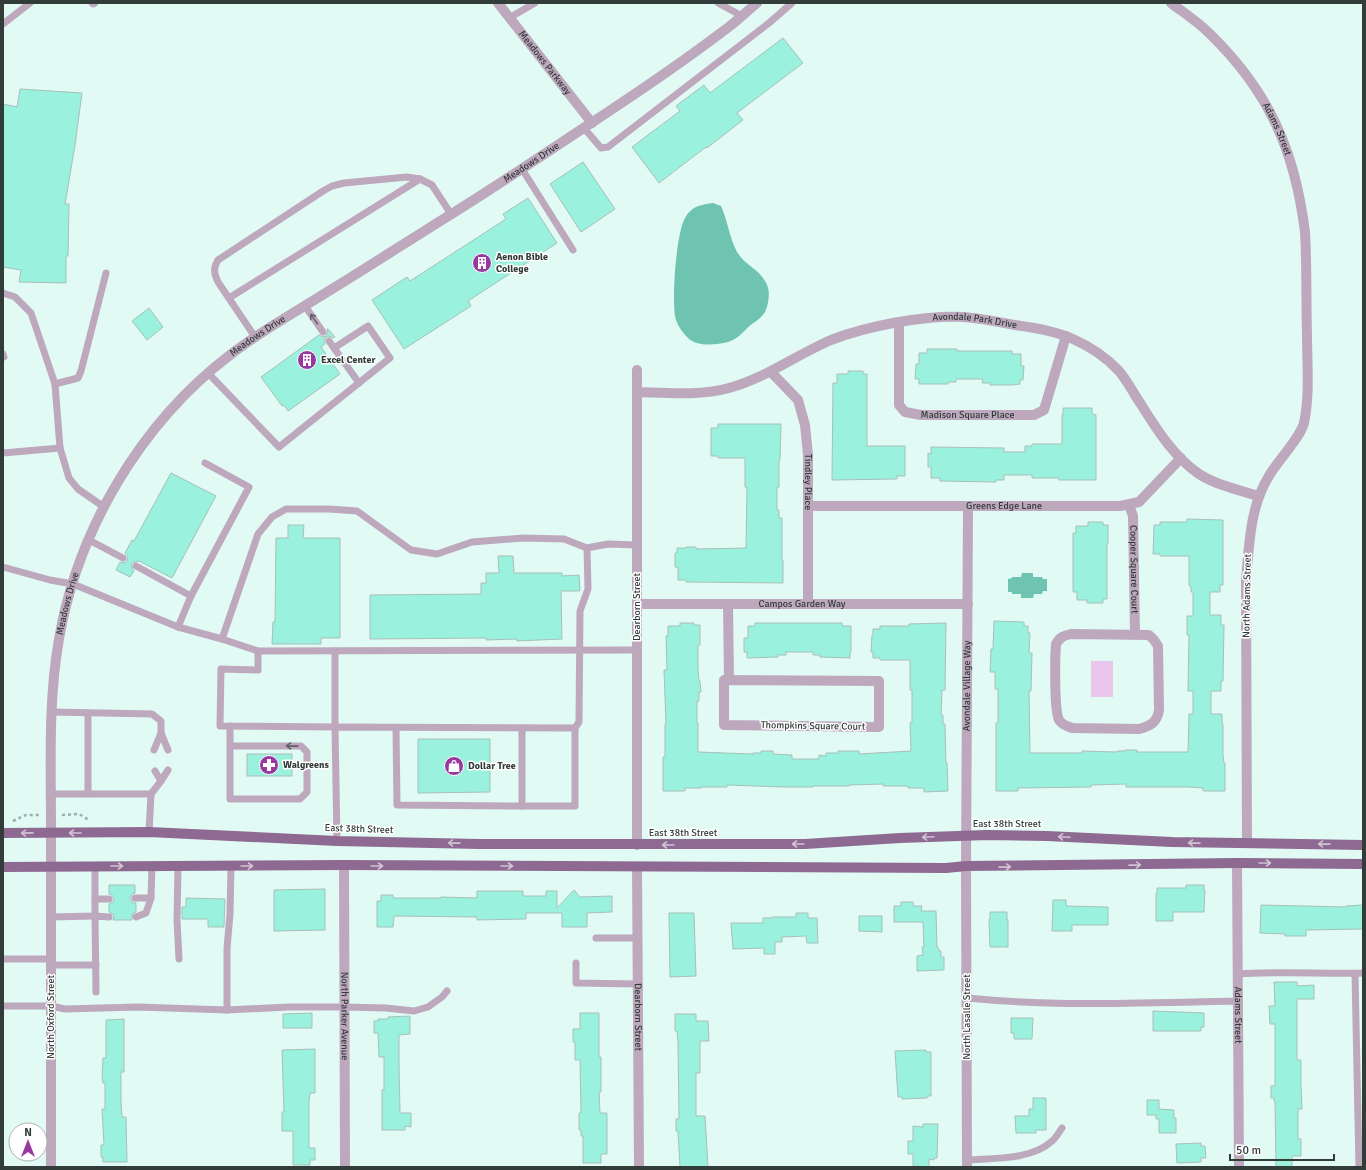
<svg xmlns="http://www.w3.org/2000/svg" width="1366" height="1170" font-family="Signika,sans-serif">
<rect width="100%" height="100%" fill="#e1faf4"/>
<!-- green -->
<rect fill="#eac5ec" x="1091" y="661" width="22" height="36"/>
<!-- water -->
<g fill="#6ec4b1">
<path d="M713,203L721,206C728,221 729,237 737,252C742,260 747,263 754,269C759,272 767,282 768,288C770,294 768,306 765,312C762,317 757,321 752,324C744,330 739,339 728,342C716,345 697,347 688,338C683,333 678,326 676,320C671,304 676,233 685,218C692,206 700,205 713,203Z"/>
<polygon points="1022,573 1033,573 1033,577 1042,577 1043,579 1047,579 1047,591 1043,591 1042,594 1034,594 1033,598 1021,598 1021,594 1012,594 1012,592 1008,592 1008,579 1012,578 1012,577 1021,577"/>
</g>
<!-- building -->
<g fill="#9af1dd" stroke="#a7c0ba">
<polygon points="783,38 803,63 737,113 743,120 707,148 706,147 659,183 632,147 680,111 676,106 704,85 710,93"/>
<polygon points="20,89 82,93 75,145 65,204 69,204 68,256 66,256 66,283 19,282 21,270 3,267 3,104 17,107"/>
<polygon points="583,162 615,209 581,232 550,184"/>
<polygon points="528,198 557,243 468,301 471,306 404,349 372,300 407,277 410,281 506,219 503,214"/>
<polygon points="149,308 163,327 147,340 132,321"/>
<polygon points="327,329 328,329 335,337 333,338 329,336 326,337 324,341 325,344 321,347 340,374 288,411 284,405 282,406 261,377 319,335 323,337 326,336 328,332"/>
<polygon points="927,349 957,349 957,351 1012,351 1012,354 1021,354 1021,366 1024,366 1023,380 1020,380 1020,384 1012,385 990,385 990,383 982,383 983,379 956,379 956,382 948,382 948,384 919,384 919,379 915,379 916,364 919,364 919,353 927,353"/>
<polygon points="848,371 863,371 863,374 867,374 867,446 905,446 905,476 897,476 897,479 832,480 833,383 837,383 837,374 848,374"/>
<polygon points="1063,408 1092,408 1092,414 1096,415 1096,480 1059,480 1059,478 1032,478 1032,475 1004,475 1004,480 996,480 996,482 940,481 940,478 931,478 931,467 928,467 928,453 931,454 931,447 1004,448 1004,452 1025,452 1025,446 1032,446 1032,444 1062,444 1062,415 1063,415"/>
<polygon points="718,424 781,424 780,460 779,460 779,487 777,487 777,510 779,510 779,518 782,518 782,560 783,560 783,583 686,582 686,580 678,580 678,567 675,567 675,553 677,553 677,548 686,548 686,547 696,547 696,549 746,548 747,487 745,487 745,458 718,458 718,456 711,456 711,428 718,428"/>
<polygon points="171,473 216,496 172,578 139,561 134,562 131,564 132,568 134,571 130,577 116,570 120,562 124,563 127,561 128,557 125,553 132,540 134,541"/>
<polygon points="1187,519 1223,520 1223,585 1220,585 1220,592 1210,592 1210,615 1221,615 1221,625 1224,625 1223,681 1221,681 1221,691 1211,691 1211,714 1222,714 1222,724 1223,724 1223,756 1224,763 1225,763 1225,791 1203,791 1203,788 1188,787 1126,787 1126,784 1091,785 1091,787 1018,788 1018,791 996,791 996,723 998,723 998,689 995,689 995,672 990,672 991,649 993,649 994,621 1024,622 1024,626 1028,626 1028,633 1030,633 1029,653 1032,653 1031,691 1029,691 1030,753 1082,753 1082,751 1117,752 1117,751 1125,751 1125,750 1137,750 1137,752 1188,752 1189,714 1193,714 1193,691 1188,691 1189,635 1187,635 1187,616 1193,616 1193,592 1191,592 1191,586 1189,586 1189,556 1160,556 1160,554 1153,554 1154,525 1160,525 1160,522 1187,522"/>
<polygon points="1088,522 1103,522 1103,525 1108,525 1108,544 1107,544 1107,599 1103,599 1103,603 1087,603 1087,600 1077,600 1077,592 1073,592 1073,533 1076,533 1076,526 1088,526"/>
<polygon points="288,525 304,525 303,538 340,538 340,638 321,638 321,644 272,644 273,622 275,622 276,538 288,538"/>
<polygon points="498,556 513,556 514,573 562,573 562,576 579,575 580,591 561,591 562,639 517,641 517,639 486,640 486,638 370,639 370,595 481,594 481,583 486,583 486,573 499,573"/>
<polygon points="680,623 694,623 694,625 700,625 700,645 698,645 698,668 699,681 700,681 701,692 699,692 699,701 697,701 697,723 698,723 698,752 753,754 753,753 761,753 761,751 773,751 773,754 792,755 792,759 819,759 819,755 826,756 826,753 838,753 838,751 859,751 859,754 911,751 910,723 912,722 912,690 910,690 910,660 880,660 880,658 873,658 873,652 871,652 872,635 873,635 873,629 880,629 880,626 909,626 909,624 946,623 945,690 942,690 941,715 943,715 943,724 945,724 946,763 947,763 948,791 924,792 924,788 908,788 908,786 883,786 883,784 849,785 849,786 813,786 813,787 783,787 727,785 727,787 701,787 701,788 685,788 685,791 663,791 663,757 665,757 665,724 666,724 664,670 667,670 666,636 668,636 668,626 680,626"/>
<polygon points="755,623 842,623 842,626 851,626 851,652 850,652 850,658 820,657 820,655 813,655 813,652 786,652 786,655 778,655 778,657 747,658 747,652 744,652 744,638 748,638 748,626 755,626"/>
<polygon points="418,739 490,739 490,792 418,793"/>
<rect x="247" y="754" width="45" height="22"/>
<polygon points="109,885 135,885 135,893 132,894 130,898 132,902 136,903 136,912 132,914 132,920 113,920 114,915 109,912 109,904 113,902 114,899 112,895 109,894"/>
<polygon points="1186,885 1204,885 1204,890 1205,890 1204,912 1173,912 1173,921 1156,921 1156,893 1157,893 1157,888 1186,888"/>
<polygon points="325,889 325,930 274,931 274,890"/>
<polygon points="574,890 580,897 612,896 612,912 587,913 587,927 562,927 562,913 526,913 526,919 477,920 477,917 394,916 393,927 377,927 377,901 381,901 381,895 393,895 393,898 441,898 441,897 477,898 477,891 523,891 523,896 546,896 546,891 557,891 557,908"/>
<polygon points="186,898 225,899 224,927 208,927 208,919 182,919 182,907 186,907"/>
<polygon points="1053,900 1066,900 1066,906 1108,907 1108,925 1072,925 1072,931 1052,931"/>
<polygon points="901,902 913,902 913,906 922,906 921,911 936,911 937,947 938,947 939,951 941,951 941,957 944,957 944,970 917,971 917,956 923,955 922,947 924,947 923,922 894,922 894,906 901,906"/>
<polygon points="1261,905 1346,907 1346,906 1363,905 1363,929 1306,930 1306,936 1285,936 1285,934 1260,933"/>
<polygon points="990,912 1007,912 1007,920 1008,920 1008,947 990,947 989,919 990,919"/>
<polygon points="669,913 694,913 696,976 670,977"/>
<polygon points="796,913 808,913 808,918 817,918 818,943 807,943 806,936 782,937 782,942 775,942 775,954 764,954 764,948 733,949 731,923 763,923 763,918 772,918 772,917 796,917"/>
<polygon points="859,916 882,916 882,932 859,931"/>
<polygon points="1274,982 1297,982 1297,986 1314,985 1314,999 1297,999 1297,1060 1301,1060 1301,1085 1302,1109 1298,1109 1298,1139 1301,1139 1301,1156 1292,1156 1292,1167 1276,1167 1275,1101 1274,1101 1274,1098 1271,1098 1271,1086 1275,1086 1275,1024 1270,1024 1269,1006 1275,1006"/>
<polygon points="1153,1011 1204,1013 1204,1027 1201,1027 1201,1031 1153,1031"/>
<polygon points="312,1013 312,1028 283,1028 283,1014"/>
<polygon points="580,1013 599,1013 599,1057 601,1057 601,1092 599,1092 600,1113 607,1113 607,1154 601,1154 601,1163 583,1163 583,1136 581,1136 581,1130 579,1130 579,1113 581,1113 580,1060 575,1060 575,1042 573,1042 573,1029 580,1029"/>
<polygon points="675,1014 696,1014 696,1021 708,1021 709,1041 700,1041 700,1073 696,1073 696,1116 705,1116 708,1167 680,1167 678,1131 676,1131 676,1119 679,1119 678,1042 677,1031 675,1031"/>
<polygon points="410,1016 410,1034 399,1035 399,1065 400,1113 411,1113 411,1127 405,1126 405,1130 382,1130 382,1090 384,1090 384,1057 379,1057 378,1033 374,1033 374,1021 378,1021 378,1019 388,1019 388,1017"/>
<polygon points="1011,1018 1033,1018 1032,1039 1014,1039 1014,1033 1011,1033"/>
<polygon points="124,1019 124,1072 121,1072 121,1101 122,1117 126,1117 127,1162 103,1162 103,1157 101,1157 101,1145 104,1145 102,1109 105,1109 105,1083 103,1083 102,1076 103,1058 106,1058 106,1020"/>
<polygon points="315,1049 315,1093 310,1093 309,1101 309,1148 315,1148 315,1160 310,1160 310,1165 293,1165 293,1131 282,1131 282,1112 284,1112 282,1050"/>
<polygon points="926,1050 926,1052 931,1052 931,1096 927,1096 927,1098 902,1099 902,1097 898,1097 895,1051"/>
<polygon points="1033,1098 1046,1098 1046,1130 1036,1130 1036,1133 1016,1133 1015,1116 1029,1116 1029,1109 1033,1109"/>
<polygon points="1147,1100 1159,1100 1159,1109 1174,1110 1174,1118 1176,1118 1176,1133 1159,1133 1159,1119 1156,1119 1156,1115 1147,1115"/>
<polygon points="923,1124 938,1124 937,1158 934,1158 934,1160 929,1159 929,1167 913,1166 913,1154 908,1154 908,1141 913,1141 913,1126 923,1127"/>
<polygon points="1201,1143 1201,1146 1205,1146 1206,1158 1201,1158 1201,1162 1177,1163 1176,1144"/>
</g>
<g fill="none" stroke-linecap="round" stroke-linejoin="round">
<!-- path -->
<g stroke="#9cafaa" stroke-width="2.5" stroke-dasharray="3 3" stroke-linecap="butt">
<polyline points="62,815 79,814 89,820"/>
<polyline points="13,821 26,815 41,815"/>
</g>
<!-- service -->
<g stroke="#bea8be" stroke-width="7">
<polyline points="92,3 93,4 95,3"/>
<polyline points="718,3 742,16"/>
<polyline points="509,18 535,3"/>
<polyline points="3,24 30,3"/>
<polyline points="584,128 601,148 608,147 769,23 792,3"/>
<polyline points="522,169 573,250"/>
<polyline points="3,293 15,297 31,313 55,384 60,448 69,478 78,489 104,507"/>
<polyline points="229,298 420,179"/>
<polyline points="305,306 323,332"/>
<path d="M255,337L218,282C214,273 213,269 218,260L323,191L332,186L344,183L407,177L420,179L432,185L451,214"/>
<polyline points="329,341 359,383"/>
<polyline points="3,354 4,357 3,357"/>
<polyline points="208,373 279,447 390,358 368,326 334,348"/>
<polyline points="55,384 78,378 81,371 106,273"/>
<polyline points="3,453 60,448"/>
<polyline points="89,540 123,558"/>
<polyline points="136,566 191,596"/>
<polyline points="3,567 50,580 73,584 178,627 222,639 258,534 272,517 286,509 329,509 357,511 411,550 437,554 472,542 523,538 564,539 587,548"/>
<polyline points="178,627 191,596 249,487 205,463"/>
<polyline points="222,639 258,651 637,650"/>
<polyline points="258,651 258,670 221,669 220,726 335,727 335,651"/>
<polyline points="51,712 152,714 161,721 161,733 168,750"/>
<polyline points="230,726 230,799 300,799 307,792 307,752 301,746 230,746"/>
<polyline points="396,728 397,805 522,806 522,728"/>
<polyline points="154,750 161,733"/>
<polyline points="155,771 161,781"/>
<polyline points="51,794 151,794"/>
<polyline points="88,794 88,713"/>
<polyline points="522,806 575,806 575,728"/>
<polyline points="149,832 151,794 161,781 168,770"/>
<polyline points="337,841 335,727 575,728 579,722 580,611 588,589 587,548 608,544 637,545"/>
<polyline points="178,866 177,920 179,959"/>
<polyline points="135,898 151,898"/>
<polyline points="95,899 109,899"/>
<polyline points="50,917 95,916 95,867"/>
<polyline points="136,917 146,913 151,898 152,866"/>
<polyline points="596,938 637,938"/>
<polyline points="3,959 51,959"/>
<polyline points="576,963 576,983 638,984"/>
<polyline points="51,965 96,965"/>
<path d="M1238,974C1279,971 1321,974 1363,973"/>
<polyline points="1355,974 1359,1167"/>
<polyline points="96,992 95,916 109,917"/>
<path d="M967,998C1057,1007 1148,1003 1238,1001"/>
<polyline points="3,1006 51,1006 65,1009 138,1007 227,1010 288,1007 344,1007 386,1008 414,1011 428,1007 442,997 447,991"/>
<polyline points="227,1010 227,948 230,914 231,866"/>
<path d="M967,1160C994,1158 1032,1160 1052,1141C1056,1138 1059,1132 1062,1128"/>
</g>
<!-- minor -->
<g stroke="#bea8be" stroke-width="10">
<path id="s1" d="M498,3L592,123"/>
<path id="s2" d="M1171,3C1184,13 1198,22 1209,33C1269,91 1295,151 1305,232C1307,267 1306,301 1307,335C1307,364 1310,394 1304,423C1299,440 1278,460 1269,476C1250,506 1249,546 1246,581L1247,843"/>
<path id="s3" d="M899,323V405L905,412L921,415H1034L1044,410L1066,336"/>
<path id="s4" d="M771,372L798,400L805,425L808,455V604"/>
<path id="s5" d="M637,392C668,393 700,396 729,388C766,378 796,355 831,340C867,326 924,315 963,317C980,318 998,322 1015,325C1035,328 1055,331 1073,339C1091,347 1106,357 1119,371C1125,378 1130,387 1135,395C1153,423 1171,455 1199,474C1216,485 1239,490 1258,496"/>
<path id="s6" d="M1129,505L1133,516L1135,634"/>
<path id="s7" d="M808,506H1120L1139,502L1181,458"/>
<path id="s8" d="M637,604H968"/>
<polyline points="728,604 729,680"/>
<path d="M1071,634L1149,635L1154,640L1158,646L1159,710C1157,723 1150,726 1139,729L1072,728C1067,726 1062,725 1059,720C1054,710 1055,657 1056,644C1060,637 1063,636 1071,634Z"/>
<polygon points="724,680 879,681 879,727 724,725"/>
<polyline points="637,845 637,370"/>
<path id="s9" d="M1237,863L1239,1167"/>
<path id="s10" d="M344,865L345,1167"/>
<path id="s11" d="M637,867L639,1167"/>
<path id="s12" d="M967,1167L966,866L968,506"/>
</g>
<!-- tertiary -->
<path stroke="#bea8be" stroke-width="10" id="s13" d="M51,1167C51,1054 50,941 51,827C51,765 48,701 59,639C78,529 141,423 230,355C254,336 280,321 306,305C349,279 391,252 434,225C483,195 531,163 579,131C628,99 676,67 722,32C735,23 745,13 757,3"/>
<!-- primary -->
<g stroke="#8e6991" stroke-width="10">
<polyline points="3,833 149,832 337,841 479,844 805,844 900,838 987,835 1047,836 1172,842 1363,845"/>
<polyline points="3,867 344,865 946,868 966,866 1237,863 1363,864"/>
</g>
</g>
<!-- one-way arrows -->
<defs><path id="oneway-shaft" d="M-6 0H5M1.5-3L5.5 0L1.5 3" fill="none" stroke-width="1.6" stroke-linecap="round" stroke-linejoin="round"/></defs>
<g stroke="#636268">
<use href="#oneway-shaft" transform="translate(314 319) rotate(-125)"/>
<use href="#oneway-shaft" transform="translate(292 746) rotate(-179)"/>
</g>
<g stroke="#d2c3d3">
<use href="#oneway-shaft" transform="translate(27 833) rotate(179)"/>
<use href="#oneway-shaft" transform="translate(75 833) rotate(180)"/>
<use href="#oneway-shaft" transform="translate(928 837) rotate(177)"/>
<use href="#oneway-shaft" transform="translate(1064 837) rotate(-177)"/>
<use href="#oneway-shaft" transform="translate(454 843) rotate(-179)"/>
<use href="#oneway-shaft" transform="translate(1194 843) rotate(-179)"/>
<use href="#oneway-shaft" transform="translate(798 844) rotate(180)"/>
<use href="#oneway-shaft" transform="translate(1324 844) rotate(-179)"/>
<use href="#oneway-shaft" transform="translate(668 845) rotate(180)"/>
<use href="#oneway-shaft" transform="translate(1265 863)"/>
<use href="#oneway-shaft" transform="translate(1135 865) rotate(-1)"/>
<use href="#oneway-shaft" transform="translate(117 866)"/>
<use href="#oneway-shaft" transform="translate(247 866)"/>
<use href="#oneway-shaft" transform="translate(377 866)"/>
<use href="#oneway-shaft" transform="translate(507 866)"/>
<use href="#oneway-shaft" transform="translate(1005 867) rotate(-1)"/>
</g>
<!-- icons -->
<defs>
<g id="building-disc" transform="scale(1)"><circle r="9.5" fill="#97379f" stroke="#fff"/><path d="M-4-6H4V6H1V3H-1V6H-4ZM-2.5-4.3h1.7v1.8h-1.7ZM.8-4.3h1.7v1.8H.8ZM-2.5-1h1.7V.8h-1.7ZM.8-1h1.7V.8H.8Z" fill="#fff"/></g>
<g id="pharmacy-disc" transform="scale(1)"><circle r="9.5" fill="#97379f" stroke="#fff"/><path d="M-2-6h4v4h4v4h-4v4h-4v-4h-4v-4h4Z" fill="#fff"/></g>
<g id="shop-disc" transform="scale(1)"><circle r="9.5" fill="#97379f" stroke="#fff"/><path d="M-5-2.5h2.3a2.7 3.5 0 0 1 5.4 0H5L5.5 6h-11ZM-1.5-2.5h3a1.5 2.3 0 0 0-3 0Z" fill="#fff"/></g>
</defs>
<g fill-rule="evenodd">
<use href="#building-disc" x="482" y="263"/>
<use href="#building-disc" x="307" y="360"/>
<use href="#pharmacy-disc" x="269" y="765"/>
<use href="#shop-disc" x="454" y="766"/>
</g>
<g text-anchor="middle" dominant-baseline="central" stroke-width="3" stroke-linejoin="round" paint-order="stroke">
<!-- street labels -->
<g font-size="10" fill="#323c39" stroke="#fff">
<text stroke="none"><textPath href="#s1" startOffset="76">Meadows Parkway</textPath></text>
<text stroke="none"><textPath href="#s2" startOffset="167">Adams Street</textPath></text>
<text stroke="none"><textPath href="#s13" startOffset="1225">Meadows Drive</textPath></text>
<text stroke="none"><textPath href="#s5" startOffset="352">Avondale Park Drive</textPath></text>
<text stroke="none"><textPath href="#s13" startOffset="901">Meadows Drive</textPath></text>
<text stroke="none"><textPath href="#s3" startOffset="154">Madison Square Place</textPath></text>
<text stroke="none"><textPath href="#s4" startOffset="122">Tindley Place</textPath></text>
<text stroke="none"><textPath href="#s7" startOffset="196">Greens Edge Lane</textPath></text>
<text stroke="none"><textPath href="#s6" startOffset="65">Cooper Square Court</textPath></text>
<text transform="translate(1247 596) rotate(-89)">North Adams Street</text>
<text stroke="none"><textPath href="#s13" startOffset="565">Meadows Drive</textPath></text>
<text stroke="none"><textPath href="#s8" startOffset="165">Campos Garden Way</textPath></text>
<text transform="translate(637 607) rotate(-90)">Dearborn Street</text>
<text stroke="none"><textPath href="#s12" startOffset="481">Avondale Village Way</textPath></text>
<text transform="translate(813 726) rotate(1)">Thompkins Square Court</text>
<text x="1007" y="824">East 38th Street</text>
<text transform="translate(359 829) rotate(2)">East 38th Street</text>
<text x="683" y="833">East 38th Street</text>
<text stroke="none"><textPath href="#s9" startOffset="152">Adams Street</textPath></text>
<text stroke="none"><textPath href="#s10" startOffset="151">North Parker Avenue</textPath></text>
<text transform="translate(51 1017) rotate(-90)">North Oxford Street</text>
<text stroke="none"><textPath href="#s11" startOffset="150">Dearborn Street</textPath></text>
<text transform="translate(967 1017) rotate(-90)">North Lasalle Street</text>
</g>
<!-- poi labels -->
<g font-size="10" font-weight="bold" fill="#323c39" stroke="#fff" text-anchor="start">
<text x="496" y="257">Aenon Bible<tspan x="496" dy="12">College</tspan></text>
<text x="321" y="360">Excel Center</text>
<text x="283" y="765">Walgreens</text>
<text x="468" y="766">Dollar Tree</text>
</g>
</g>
<!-- border -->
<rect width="1366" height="1170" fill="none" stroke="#323c39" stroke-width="8"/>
<!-- north arrow -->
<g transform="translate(28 1142)"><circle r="19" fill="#ffffff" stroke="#adb1b0"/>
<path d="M0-3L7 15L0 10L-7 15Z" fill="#97379f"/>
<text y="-6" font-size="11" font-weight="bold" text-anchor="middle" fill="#323c39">N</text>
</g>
<!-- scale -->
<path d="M1230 1154v6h104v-6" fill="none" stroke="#323c39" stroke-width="2"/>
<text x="1236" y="1154" font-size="12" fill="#323c39" stroke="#ffffff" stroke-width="3" paint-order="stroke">50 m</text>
</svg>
